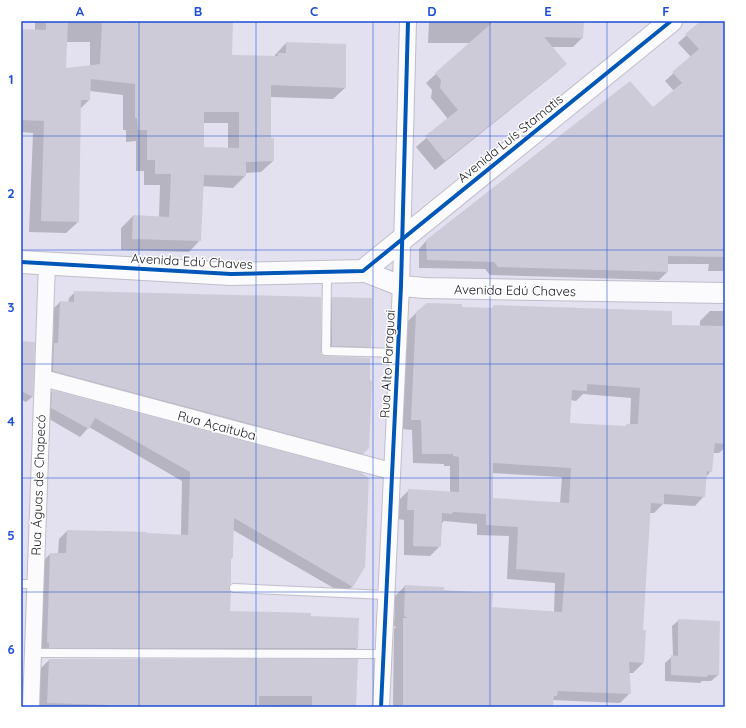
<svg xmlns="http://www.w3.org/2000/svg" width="746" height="728" font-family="Quicksand,sans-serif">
<rect width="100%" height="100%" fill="#e3e1f0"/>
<!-- shadow -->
<g fill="#0003" fill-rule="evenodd">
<path d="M35,21H232L231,56L275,57V55L286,43L345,88L333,99L270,97V139L273,161L261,172L245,173V176L233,188L202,186L200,240L189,252L121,250V228L133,216L159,217L160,185H144V171H136V141L126,142V130H123V95L90,91L89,100L80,109L78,222L66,233L29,232L33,133L21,132V30H35ZM66,42H90V66L65,69ZM203,123H228V148H203Z"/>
<polygon points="429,21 583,21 582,38 573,47 551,47 566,64 556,73 435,170 416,147 448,119 431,98 432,90 426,83 470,43 428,43"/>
<polygon points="702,21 725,21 725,271 708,271 709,264 667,264 667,272 659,280 490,275 485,269 419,268 419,249 427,240 653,109 674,91 665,81 691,57 678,43"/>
<polygon points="75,292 320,355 368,448 356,459 47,377 48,350 53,345 54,308 60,302 68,303 69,298"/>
<polygon points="333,298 370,346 367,349 329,348 330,301"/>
<path d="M494,306L671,326L700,327V321L710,311H725V448L719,453H713L711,471L706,477L704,496L695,506L663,504L654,513H649L642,631H645L643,663L633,673H629L630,693L620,703L552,700V707H393L394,629L396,627L394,626L395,596L405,586L443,591L491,608L554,612L555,583L507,579L509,536L477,535V524L444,521L442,523L440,546L430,556L404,555V520L398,519L399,500L409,490L450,493V466H444V464L413,463L412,430L402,429L406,323L416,313L461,308L491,309ZM583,394L631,398L630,425L624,427L569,424L570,400L576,401ZM492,473L562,477L560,503L492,499Z"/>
<polygon points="21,342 34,343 32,397 26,402 22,400 21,418"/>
<polygon points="52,391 359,473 353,586 344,594 233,530 232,558 230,560 227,587 229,612 310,617 357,648 349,656 40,650 42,562 50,554 58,554 59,539 67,531 146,533 146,534 181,536 182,481 89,427 80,437 44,416 44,399"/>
<polygon points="679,620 718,675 711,681 702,681 700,683 665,681 665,663 673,656 672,626"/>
<polygon points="49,660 357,660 355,707 226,705 226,707 37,707 39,670"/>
</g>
<!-- building -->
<g fill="#cdcbd7" fill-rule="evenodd">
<path d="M46,21H68L66,68L100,64L102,21H233L232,55L278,56V53H286V42L346,44V88L271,85V138H274V161L246,162V176L204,175L201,241L132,239L133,215L169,217L171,174H155V160H147V130H138L137,118H135V84L91,79L90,100H81L79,222L41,221L44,121L21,120V29L46,30ZM204,112H239V148L204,147Z"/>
<polygon points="494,21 584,21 583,38 544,37 567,64 445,161 425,136 458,110 440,88 441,80 435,73"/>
<polygon points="701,21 725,21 725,257 668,256 668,272 498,267 494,262 427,260 426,240 630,81 653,107 682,83 672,72 699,49 685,34"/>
<polygon points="74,291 321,297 321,354 326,356 370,358 370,380 372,381 369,448 363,454 53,371 54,343 58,343 60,301 74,302"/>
<polygon points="332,297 372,298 371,347 332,346"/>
<path d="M427,303L462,304V307L493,308L494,305L672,311V325L725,326V444L715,443L712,472L707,471L705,497L664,494V504L651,503L643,630H646L644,663L629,662L631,694L558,691L557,696H554L553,707H403V618H408L404,616L405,585L444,587V590L493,593L492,607L562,612L565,573L516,569L518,527L486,525V514L453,512L452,514L442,513L441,547L413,546L414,510H407L408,489L459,492V457L453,456V454H422L421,420H411L416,312ZM587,384L640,388L638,424H626V426L570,423L572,390L587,391ZM493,463L571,468L569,503L493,498Z"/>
<polygon points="21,341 35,342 33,397 21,391"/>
<polygon points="52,390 360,472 369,478 365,567 353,587 234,518 233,558 231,558 231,584 229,587 231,592 230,611 311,613 311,616 359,618 358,648 49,648 49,643 47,643 50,553 66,553 67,530 147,532 147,533 188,535 190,472 95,418 89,429 51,408"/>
<polygon points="678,619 720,621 719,675 708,675 707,677 671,675 671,655 678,656"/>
<polygon points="49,659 358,659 356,707 312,707 312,696 259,696 259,707 108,707 108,705 47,703"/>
</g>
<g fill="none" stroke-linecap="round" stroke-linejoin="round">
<!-- service casing -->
<g stroke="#c0beca" stroke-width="10">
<g id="service">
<polyline points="327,273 326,351 398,353"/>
<polyline points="21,584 34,584"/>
<polyline points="234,588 386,595"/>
<polyline points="33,653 383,654"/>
</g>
</g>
<!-- minor casing -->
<g stroke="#c0beca" stroke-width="18">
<g id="minor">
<polyline points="43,378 391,471"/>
<polyline points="31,707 47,263"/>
<polyline points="381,707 401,286 408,21"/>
</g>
</g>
<!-- tertiary casing -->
<g stroke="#c0beca" stroke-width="22">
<polyline id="tertiary" points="363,271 401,286 425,288 725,293"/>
</g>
<!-- secondary casing -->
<g stroke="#c0beca" stroke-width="24">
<polyline id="secondary" points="21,262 231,274 363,271 671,21"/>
</g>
<!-- service -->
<use href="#service" stroke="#fbfafd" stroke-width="8"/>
<!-- minor -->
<use href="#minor" stroke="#fbfafd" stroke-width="16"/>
<!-- tertiary -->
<use href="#tertiary" stroke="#fbfafd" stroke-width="20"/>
<!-- secondary -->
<use href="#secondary" stroke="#fbfafd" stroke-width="22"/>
<!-- cycleway casing -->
<g stroke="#fff" stroke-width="6">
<g id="cycleway">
<polyline points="21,262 231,274 363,271 671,21"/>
<polyline points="381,707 401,286 408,21"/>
</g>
</g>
<!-- cycleway -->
<use href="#cycleway" stroke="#0057b8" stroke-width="4"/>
</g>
<!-- grid -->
<path fill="none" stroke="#1d4ed8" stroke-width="1" stroke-opacity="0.55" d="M139,21V707M256,21V707M373,21V707M490,21V707M607,21V707M21,136H725M21,250H725M21,364H725M21,478H725M21,592H725"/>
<g text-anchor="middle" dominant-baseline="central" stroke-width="3" stroke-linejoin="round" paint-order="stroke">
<!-- street labels -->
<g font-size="13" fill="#181720" stroke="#fff">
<text transform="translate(510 138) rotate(-39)">Avenida Luís Stamatis</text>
<text transform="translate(192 261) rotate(3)">Avenida Edú Chaves</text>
<text transform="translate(515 290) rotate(1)">Avenida Edú Chaves</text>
<text transform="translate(387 364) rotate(-87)">Rua Alto Paraguai</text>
<text transform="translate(217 425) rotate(15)">Rua Açaituba</text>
<text transform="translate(38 485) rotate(-88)">Rua Águas de Chapecó</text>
</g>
</g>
<!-- border -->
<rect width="746" height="728" fill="none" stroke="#ffffff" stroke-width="44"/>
<rect x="22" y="22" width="702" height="684" fill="none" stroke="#1d4ed8" stroke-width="1.5"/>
<g font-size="13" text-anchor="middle" font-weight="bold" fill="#1d4ed8">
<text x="80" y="16">A</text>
<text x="198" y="16">B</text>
<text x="314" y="16">C</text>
<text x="432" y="16">D</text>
<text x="548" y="16">E</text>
<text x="666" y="16">F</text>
<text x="11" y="84">1</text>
<text x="11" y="198">2</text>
<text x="11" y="312">3</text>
<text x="11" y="426">4</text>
<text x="11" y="540">5</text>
<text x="11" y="654">6</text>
</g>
</svg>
